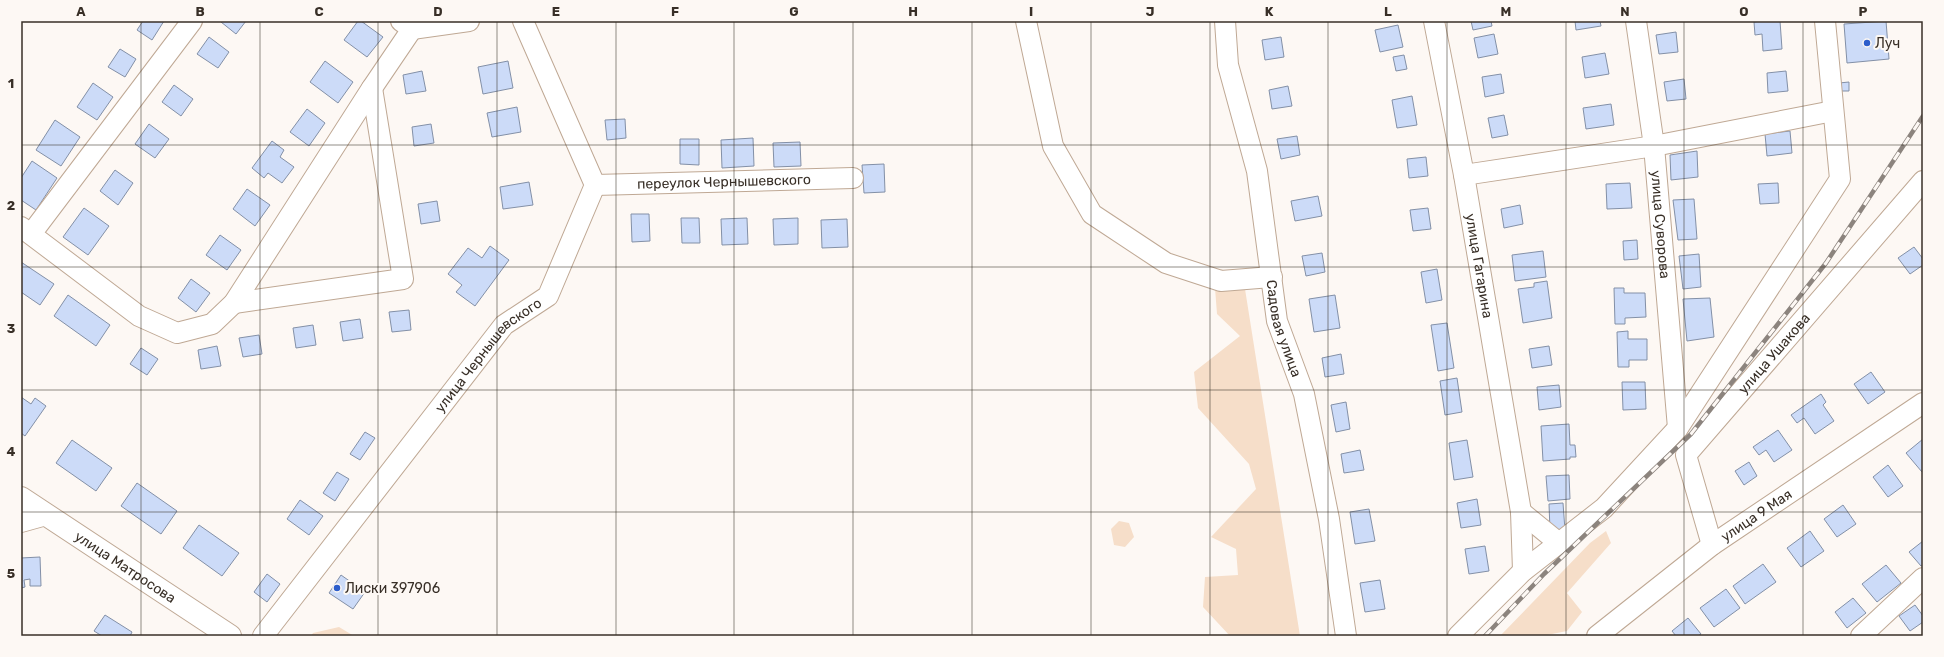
<svg xmlns="http://www.w3.org/2000/svg" width="1944" height="657" font-family="Rubik,sans-serif">
<rect width="100%" height="100%" fill="#fdf8f4"/>
<!-- green -->
<g fill="#f6dec9">
<polygon points="1215,288 1245,289 1300,636 1230,636 1203,607 1205,577 1238,575 1236,549 1211,537 1256,489 1249,464 1198,408 1194,372 1240,336 1217,314"/>
<polygon points="1119,521 1129,523 1134,537 1125,547 1114,545 1111,529"/>
<polygon points="1606,531 1611,543 1567,593 1582,612 1567,631 1542,636 1500,636 1590,543"/>
<polygon points="339,627 354,636 311,636 313,633"/>
</g>
<!-- building -->
<g fill="#ccdbf8" stroke="#8390a7">
<polygon points="143,21 164,21 152,40 137,30"/>
<polygon points="222,21 246,21 236,34 221,22"/>
<polygon points="358,21 361,21 383,37 367,57 344,40"/>
<polygon points="1471,21 1491,21 1492,26 1473,30"/>
<polygon points="1575,21 1600,21 1601,26 1576,30"/>
<polygon points="1761,21 1780,21 1782,49 1763,51 1762,34 1755,35 1754,22"/>
<polygon points="1886,21 1889,59 1847,63 1844,24"/>
<polygon points="1398,25 1403,47 1380,52 1375,30"/>
<polygon points="1676,32 1678,52 1659,54 1656,35"/>
<polygon points="1494,34 1498,54 1478,58 1474,38"/>
<polygon points="209,37 229,52 218,68 197,54"/>
<polygon points="1281,37 1284,57 1265,60 1262,40"/>
<polygon points="120,49 136,59 125,77 108,67"/>
<polygon points="1605,53 1609,74 1585,78 1582,57"/>
<polygon points="1404,55 1407,69 1396,71 1393,57"/>
<polygon points="325,61 353,82 338,103 310,82"/>
<polygon points="508,61 513,88 483,94 478,67"/>
<polygon points="422,71 426,91 406,94 403,75"/>
<polygon points="1786,71 1788,91 1768,93 1767,73"/>
<polygon points="1501,74 1504,93 1485,97 1482,77"/>
<polygon points="1684,79 1686,99 1667,101 1664,82"/>
<polygon points="1849,82 1849,91 1840,91 1839,83"/>
<polygon points="93,83 113,97 97,120 77,107"/>
<polygon points="174,85 193,99 181,116 162,102"/>
<polygon points="1288,86 1292,106 1272,109 1269,90"/>
<polygon points="1412,96 1417,125 1397,128 1392,100"/>
<polygon points="1611,104 1614,125 1586,129 1583,108"/>
<polygon points="517,107 521,132 492,137 487,113"/>
<polygon points="307,109 325,123 309,146 290,132"/>
<polygon points="1504,115 1508,135 1492,138 1488,118"/>
<polygon points="625,119 626,138 607,140 605,120"/>
<polygon points="55,120 80,137 61,166 36,150"/>
<polygon points="149,124 169,139 155,158 135,144"/>
<polygon points="431,124 434,143 414,146 412,127"/>
<polygon points="1790,131 1792,153 1767,156 1765,134"/>
<polygon points="1297,136 1300,155 1281,159 1277,139"/>
<polygon points="753,138 754,166 722,168 721,140"/>
<polygon points="680,139 699,139 699,165 680,164"/>
<polygon points="272,141 284,150 280,157 294,167 282,183 268,173 264,178 252,168"/>
<polygon points="800,142 801,166 774,167 773,143"/>
<polygon points="1697,151 1698,177 1671,180 1670,155"/>
<polygon points="1426,157 1428,176 1409,178 1407,159"/>
<polygon points="32,161 57,178 36,210 21,200 21,178"/>
<polygon points="884,164 885,192 864,193 862,165"/>
<polygon points="115,170 133,183 118,205 100,191"/>
<polygon points="529,182 533,205 503,209 500,187"/>
<polygon points="1630,183 1632,208 1607,209 1606,184"/>
<polygon points="1778,183 1779,203 1760,204 1758,184"/>
<polygon points="247,189 270,205 255,226 233,209"/>
<polygon points="1318,196 1322,216 1295,221 1291,201"/>
<polygon points="1694,199 1697,239 1678,240 1673,200"/>
<polygon points="437,201 440,221 421,224 418,204"/>
<polygon points="1520,205 1523,224 1504,228 1501,209"/>
<polygon points="84,208 109,226 88,255 63,237"/>
<polygon points="1428,208 1431,229 1413,231 1410,210"/>
<polygon points="631,214 649,214 650,241 632,242"/>
<polygon points="681,218 699,218 700,243 682,243"/>
<polygon points="747,218 748,244 722,245 721,219"/>
<polygon points="798,218 798,244 774,245 773,219"/>
<polygon points="847,219 848,247 822,248 821,220"/>
<polygon points="220,235 241,250 227,270 206,255"/>
<polygon points="1637,240 1638,259 1624,260 1623,241"/>
<polygon points="490,246 509,260 475,306 456,292 462,285 448,274 468,248 482,258"/>
<polygon points="1914,247 1923,259 1923,265 1910,274 1898,258"/>
<polygon points="1543,251 1546,277 1515,281 1512,255"/>
<polygon points="1322,253 1325,272 1306,276 1302,256"/>
<polygon points="1699,254 1701,287 1683,289 1679,256"/>
<polygon points="21,262 54,284 40,305 21,292"/>
<polygon points="1437,269 1442,300 1426,303 1421,272"/>
<polygon points="191,279 210,293 196,312 178,298"/>
<polygon points="1547,281 1552,318 1523,323 1518,289 1534,287 1534,283"/>
<polygon points="1614,288 1624,288 1624,293 1645,293 1646,317 1625,318 1625,324 1615,324"/>
<polygon points="68,295 110,325 96,346 54,316"/>
<polygon points="1335,295 1340,328 1314,332 1309,299"/>
<polygon points="1710,298 1714,337 1687,341 1683,299"/>
<polygon points="409,310 411,330 392,332 389,312"/>
<polygon points="360,319 363,338 343,341 340,322"/>
<polygon points="1447,323 1454,368 1438,371 1431,325"/>
<polygon points="313,325 316,345 296,348 293,328"/>
<polygon points="1628,331 1628,339 1647,339 1647,360 1629,360 1629,367 1618,367 1617,332"/>
<polygon points="259,335 262,354 243,357 239,338"/>
<polygon points="217,346 221,366 201,369 198,350"/>
<polygon points="1549,346 1552,365 1532,368 1529,349"/>
<polygon points="141,348 158,359 147,375 130,364"/>
<polygon points="1341,354 1344,374 1325,377 1322,358"/>
<polygon points="1871,372 1885,392 1868,404 1854,384"/>
<polygon points="1457,378 1462,412 1445,415 1440,381"/>
<polygon points="1622,382 1645,382 1646,409 1623,410"/>
<polygon points="1559,385 1561,407 1539,410 1537,387"/>
<polygon points="1821,394 1826,402 1823,405 1834,421 1815,434 1804,418 1797,423 1791,415"/>
<polygon points="21,397 31,404 35,398 46,406 25,436 21,433"/>
<polygon points="1346,402 1350,429 1336,432 1331,405"/>
<polygon points="1569,424 1570,445 1575,445 1576,457 1570,457 1570,459 1543,461 1541,426"/>
<polygon points="1778,430 1792,450 1774,462 1766,450 1759,455 1753,447"/>
<polygon points="365,432 375,438 360,460 350,454"/>
<polygon points="1923,439 1923,471 1922,472 1906,453"/>
<polygon points="72,440 112,468 96,491 56,463"/>
<polygon points="1467,440 1473,477 1454,480 1449,443"/>
<polygon points="1360,450 1364,470 1344,473 1341,454"/>
<polygon points="1749,462 1757,476 1744,485 1735,471"/>
<polygon points="1888,465 1903,486 1888,497 1873,477"/>
<polygon points="337,472 349,479 335,501 323,493"/>
<polygon points="1569,475 1570,499 1548,501 1546,476"/>
<polygon points="137,483 177,511 161,534 121,506"/>
<polygon points="1477,499 1481,525 1461,528 1457,503"/>
<polygon points="300,500 323,516 309,535 287,519"/>
<polygon points="1563,503 1565,530 1550,530 1549,504"/>
<polygon points="1843,505 1856,524 1837,537 1824,519"/>
<polygon points="1369,509 1375,541 1355,544 1350,512"/>
<polygon points="199,525 239,553 222,576 183,548"/>
<polygon points="1810,531 1824,551 1801,567 1787,548"/>
<polygon points="1923,541 1923,565 1921,566 1909,552"/>
<polygon points="1485,546 1489,571 1469,574 1465,549"/>
<polygon points="40,557 41,586 30,586 30,579 24,580 25,587 21,588 21,558"/>
<polygon points="1763,564 1776,582 1745,604 1733,586"/>
<polygon points="1886,565 1901,583 1877,602 1862,584"/>
<polygon points="267,574 280,584 267,602 254,592"/>
<polygon points="341,575 365,592 353,609 329,593"/>
<polygon points="1380,580 1385,609 1365,612 1360,583"/>
<polygon points="1726,589 1740,608 1714,627 1700,608"/>
<polygon points="1853,598 1866,613 1847,628 1835,612"/>
<polygon points="1915,605 1923,616 1923,622 1910,631 1899,616"/>
<polygon points="105,615 132,632 130,636 102,636 94,631"/>
<polygon points="1688,618 1701,634 1698,636 1676,636 1672,631"/>
</g>
<g fill="none" stroke-linecap="round" stroke-linejoin="round">
<!-- minor casing -->
<g stroke="#bfa894" stroke-width="22">
<g id="minor">
<polyline points="401,21 412,29 469,21"/>
<polyline points="1026,21 1053,146 1092,214 1166,263 1221,281 1272,277"/>
<path id="s1" d="M1225,21L1228,65L1257,171L1277,321L1304,394L1329,519L1346,636"/>
<path id="s2" d="M1434,21L1464,175L1521,512L1523,571"/>
<path id="s3" d="M1636,21L1654,146L1678,428"/>
<polyline points="1464,175 1654,146 1833,111"/>
<path id="s4" d="M595,185L853,178"/>
<polyline points="21,227 139,316 177,333 212,324 234,303 372,88 412,29"/>
<polyline points="31,234 192,21"/>
<polyline points="234,303 403,279 372,88"/>
<polyline points="1521,512 1559,543"/>
<polyline points="21,522 46,515"/>
<path id="s5" d="M1712,545L1686,455L1923,181"/>
<path id="s6" d="M263,636L504,325L548,296L595,185L523,21"/>
<polyline points="1458,636 1523,571 1604,508 1678,428 1840,179 1825,21"/>
<path id="s7" d="M1597,636L1712,545L1923,403"/>
<polyline points="1861,636 1923,578"/>
</g>
</g>
<!-- major casing -->
<g stroke="#bfa894" stroke-width="24">
<g id="major">
<path id="s8" d="M21,498L230,636"/>
</g>
</g>
<!-- minor -->
<use href="#minor" stroke="#fff" stroke-width="20"/>
<!-- major -->
<use href="#major" stroke="#fff" stroke-width="22"/>
<!-- rail casing -->
<g stroke="#8c847e" stroke-width="4.5">
<polyline id="rail" points="1485,636 1544,574 1691,434 1826,263 1923,116"/>
</g>
<!-- rail -->
<use href="#rail" stroke="#fdf8f4" stroke-width="3" stroke-dasharray="9" stroke-linecap="butt"/>
</g>
<!-- grid -->
<path fill="none" stroke="#382f27" stroke-width="1" stroke-opacity="0.55" d="M141,21V636M260,21V636M378,21V636M497,21V636M616,21V636M734,21V636M853,21V636M972,21V636M1091,21V636M1210,21V636M1328,21V636M1447,21V636M1566,21V636M1684,21V636M1803,21V636M21,145H1923M21,267H1923M21,390H1923M21,512H1923"/>
<!-- markers -->
<g fill="#2c5dcb" stroke="#fdf8f4" stroke-width="1.5">
<circle cx="1867" cy="43" r="4"/>
<circle cx="337" cy="588" r="4"/>
</g>
<g text-anchor="middle" dominant-baseline="central" stroke-width="4" stroke-linejoin="round" paint-order="stroke">
<!-- poi labels -->
<g font-size="14" fill="#382f27" stroke="#fdf8f4" text-anchor="start">
<text x="1875" y="43">Луч</text>
<text x="345" y="588">Лиски 397906</text>
</g>
<!-- street labels -->
<g font-size="14" fill="#382f27" stroke="#fdf8f4">
<text stroke="none"><textPath href="#s4" startOffset="129">переулок Чернышевского</textPath></text>
<text stroke="none"><textPath href="#s3" startOffset="205">улица Суворова</textPath></text>
<text stroke="none"><textPath href="#s2" startOffset="249">улица Гагарина</textPath></text>
<text stroke="none"><textPath href="#s1" startOffset="314">Садовая улица</textPath></text>
<text stroke="none"><textPath href="#s5" startOffset="228">улица Ушакова</textPath></text>
<text stroke="none"><textPath href="#s6" startOffset="361">улица Чернышевского</textPath></text>
<text stroke="none"><textPath href="#s7" startOffset="200">улица 9 Мая</textPath></text>
<text stroke="none"><textPath href="#s8" startOffset="125">улица Матросова</textPath></text>
</g>
</g>
<!-- border -->
<rect width="1944" height="657" fill="none" stroke="#fdf8f4" stroke-width="44"/>
<rect x="22" y="22" width="1900" height="613" fill="none" stroke="#382f27" stroke-width="1.5"/>
<g font-size="13" text-anchor="middle" font-weight="bold" fill="#382f27">
<text x="81" y="16">A</text>
<text x="200" y="16">B</text>
<text x="319" y="16">C</text>
<text x="438" y="16">D</text>
<text x="556" y="16">E</text>
<text x="675" y="16">F</text>
<text x="794" y="16">G</text>
<text x="913" y="16">H</text>
<text x="1031" y="16">I</text>
<text x="1150" y="16">J</text>
<text x="1269" y="16">K</text>
<text x="1388" y="16">L</text>
<text x="1506" y="16">M</text>
<text x="1625" y="16">N</text>
<text x="1744" y="16">O</text>
<text x="1863" y="16">P</text>
<text x="11" y="88">1</text>
<text x="11" y="210">2</text>
<text x="11" y="333">3</text>
<text x="11" y="456">4</text>
<text x="11" y="578">5</text>
</g>
</svg>
